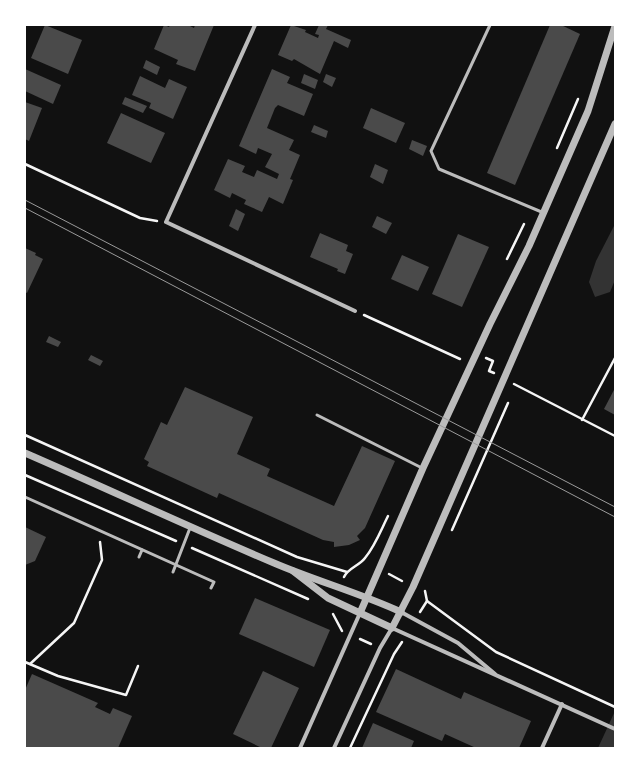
<svg xmlns="http://www.w3.org/2000/svg" width="640" height="773" font-family="'Space Grotesk',sans-serif">
<rect width="100%" height="100%" fill="#111"/>
<!-- water -->
<g fill="#333">
<polygon points="615,224 615,280 610,292 595,297 589,282 596,261"/>
<polygon points="615,711 615,748 598,748"/>
</g>
<!-- building -->
<g fill="#4a4a4a">
<polygon points="45,25 82,40 68,74 31,58"/>
<polygon points="164,25 169,27 170,25 188,25 194,28 195,25 214,25 195,71 176,64 178,60 154,49"/>
<polygon points="291,25 306,30 305,32 318,38 319,35 315,34 319,25 328,25 326,29 351,40 348,48 334,41 320,74 294,59 292,61 278,55"/>
<polygon points="550,25 561,25 580,34 515,185 487,173"/>
<polygon points="146,60 160,67 157,75 143,68"/>
<polygon points="25,69 61,85 53,104 25,91"/>
<polygon points="272,69 290,77 287,83 313,94 304,116 278,105 275,108 267,128 294,140 289,150 300,155 290,179 293,180 283,204 269,197 262,212 244,204 246,200 232,193 230,198 214,190 228,159 245,166 242,172 254,177 257,170 277,179 279,174 265,167 272,154 258,148 256,154 239,146"/>
<polygon points="304,74 318,80 315,89 301,83"/>
<polygon points="326,74 336,78 332,87 323,82"/>
<polygon points="140,76 165,88 169,79 187,87 173,119 149,108 151,103 132,95"/>
<polygon points="125,97 147,106 143,113 122,104"/>
<polygon points="25,102 42,108 29,141 25,139"/>
<polygon points="371,108 405,123 396,143 363,128"/>
<polygon points="121,113 165,133 151,163 107,143"/>
<polygon points="314,125 328,131 326,138 311,132"/>
<polygon points="412,140 427,146 423,156 409,149"/>
<polygon points="375,164 388,170 383,184 370,177"/>
<polygon points="236,209 245,214 238,231 229,226"/>
<polygon points="377,216 392,223 386,234 372,227"/>
<polygon points="320,233 348,245 346,251 353,254 345,274 337,271 338,269 310,257"/>
<polygon points="458,234 489,247 462,307 432,294"/>
<polygon points="25,248 36,253 35,255 43,259 27,293 25,292"/>
<polygon points="402,255 429,267 418,291 391,279"/>
<polygon points="49,336 61,342 58,347 46,342"/>
<polygon points="91,355 103,361 100,366 88,360"/>
<polygon points="185,387 253,417 237,454 270,469 267,476 334,506 362,446 395,461 365,528 357,536 360,540 349,545 334,547 334,542 323,540 219,493 217,498 147,466 149,462 144,459 161,422 167,425"/>
<polygon points="615,388 615,415 604,409"/>
<polygon points="25,527 46,537 35,561 25,565"/>
<polygon points="255,598 330,630 314,667 239,634"/>
<polygon points="396,669 461,699 464,692 531,721 519,748 476,748 445,734 442,741 376,712"/>
<polygon points="263,671 299,688 271,748 262,748 233,734"/>
<polygon points="32,674 98,703 95,707 110,714 113,708 132,716 118,748 25,748 25,690"/>
<polygon points="373,723 414,741 411,748 362,748"/>
</g>
<g fill="none" stroke-linecap="round" stroke-linejoin="round">
<!-- path -->
<g stroke="#f5f5f5" stroke-width="2.5">
<polyline points="557,148 578,99"/>
<polyline points="25,164 140,218 157,221"/>
<polyline points="507,259 524,224"/>
<polyline points="364,315 460,359"/>
<polyline points="486,358 493,361 489,371 494,373"/>
<polyline points="514,384 615,436"/>
<polyline points="582,420 615,358"/>
<polyline points="25,435 297,557 347,572"/>
<polyline points="25,475 176,541"/>
<polyline points="452,530 508,403"/>
<polyline points="192,548 308,599"/>
<polyline points="389,574 402,581"/>
<path d="M344,577C348,568 359,566 365,558C375,546 381,530 388,516"/>
<polyline points="427,601 496,652 615,707"/>
<polyline points="420,612 427,601 425,591"/>
<polyline points="333,614 342,631"/>
<polyline points="360,639 371,644"/>
<polyline points="25,662 58,676 126,695 138,666"/>
<polyline points="30,664 74,623 102,560 100,542"/>
<polyline points="350,748 394,654 402,642"/>
</g>
<!-- service -->
<g stroke="#bcbcbc" stroke-width="3">
<polyline points="490,25 431,151 439,169 544,213"/>
<polyline points="317,415 422,468"/>
<polyline points="25,497 214,582 211,588"/>
<polyline points="139,557 142,550"/>
<polyline points="173,572 190,528"/>
</g>
<!-- minor -->
<g stroke="#bcbcbc" stroke-width="4">
<polyline points="255,25 166,222 355,311"/>
<polyline points="401,612 458,643 495,674"/>
<polyline points="300,748 360,613"/>
<polyline points="334,748 380,648 392,628 615,729"/>
<polyline points="542,748 562,704"/>
</g>
<!-- tertiary -->
<g stroke="#bcbcbc" stroke-width="7">
<path d="M25,453C108,489 191,528 274,563C316,581 360,593 401,612"/>
<polyline points="293,571 328,598 392,628 413,587 615,124"/>
<polyline points="360,613 423,468 490,324 529,246 588,111 615,26"/>
</g>
<!-- tram -->
<g stroke="#9a9a9a" stroke-width="1">
<polyline points="25,200 615,507"/>
<polyline points="25,208 615,517"/>
</g>
</g>
<!-- border -->
<rect width="640" height="773" fill="none" stroke="#ffffff" stroke-width="52"/>
</svg>
